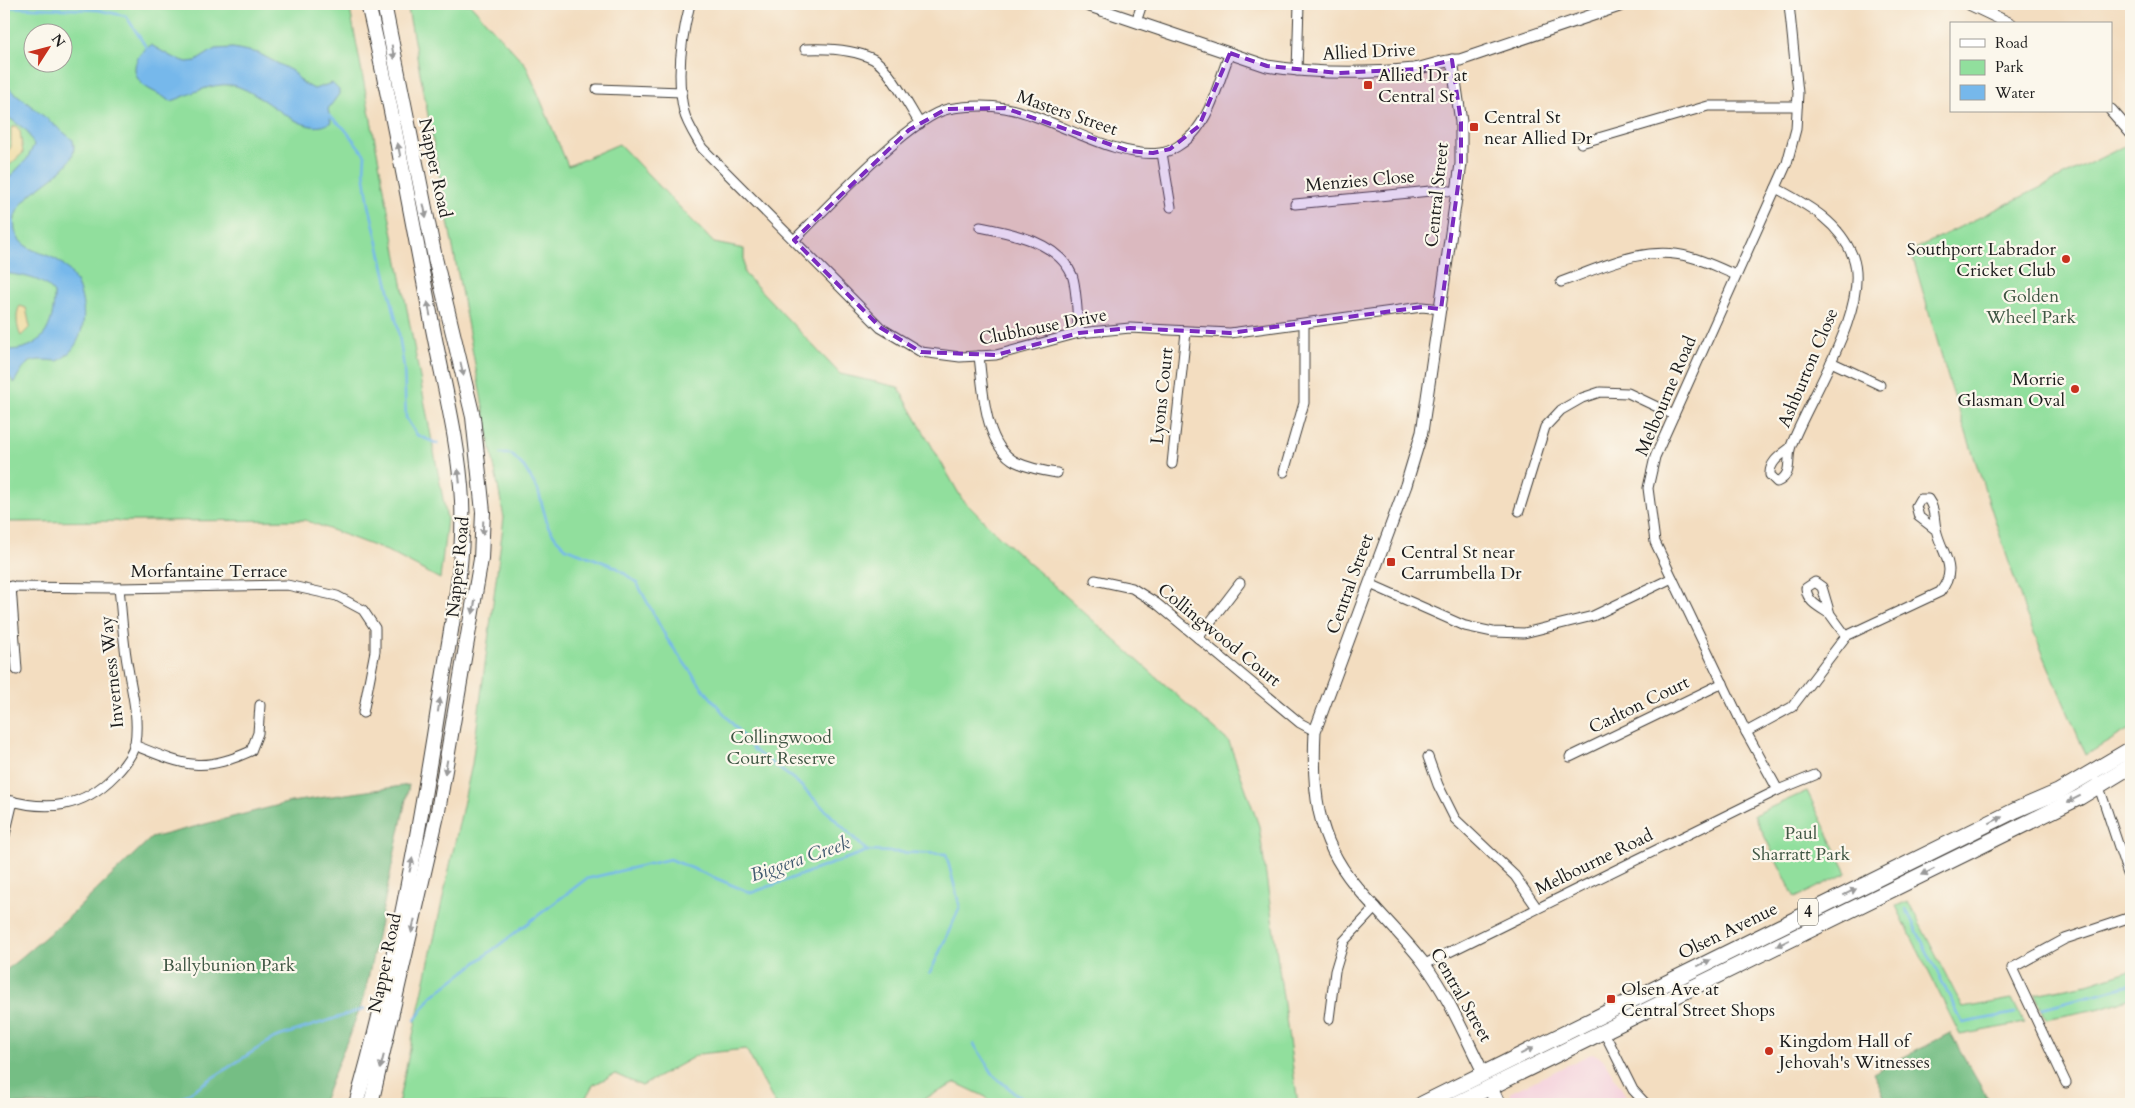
<svg xmlns="http://www.w3.org/2000/svg" width="2135" height="1108" font-family="Cardo,serif">
<rect width="100%" height="100%" fill="#fbf7ec"/>
<filter id="ink" filterUnits="userSpaceOnUse"><feTurbulence type="fractalNoise" baseFrequency=".02" numOctaves="2"/><feDisplacementMap in="SourceGraphic" scale="10" xChannelSelector="R" yChannelSelector="G"/><feConvolveMatrix kernelMatrix="1 2 1 2 8 2 1 2 1" color-interpolation-filters="sRGB"/></filter>
<filter id="wash" filterUnits="userSpaceOnUse"><feTurbulence type="fractalNoise" baseFrequency=".0096" numOctaves="4" result="noise"/><feDisplacementMap in="SourceGraphic" scale="20" xChannelSelector="R" yChannelSelector="G"/><feGaussianBlur stdDeviation="1.12" result="paint"/><feColorMatrix in="noise" values="0 0 0 0 0 0 0 0 0 0 0 0 0 0 0 0 0 1.4 0 .05"/><feComposite in="paint" operator="in"/></filter>
<g filter="url(#wash)">
<rect width="100%" height="100%" fill="#f3ddc0"/>
<!-- built -->
<polygon fill="#f4cfdc" points="1593,1053 1603,1059 1631,1104 1515,1104 1509,1093"/>
<!-- green -->
<g fill="#91df9d" stroke="#567e5c" fill-rule="evenodd">
<path d="M4,4H349L447,520L440,579L387,551L305,520L4,522ZM32,32H62V62H32Z"/>
<polygon points="407,4 470,4 526,65 568,166 619,144 714,243 744,249 744,273 840,374 898,387 962,499 1001,538 1229,742 1259,826 1298,1104 992,1104 986,1097 956,1083 913,1104 775,1104 746,1049 699,1054 642,1086 615,1074 593,1085 582,1104 398,1104 472,764 504,518"/>
<polygon points="2127,145 2131,150 2131,728 2086,755 2026,614 1949,381 1911,251"/>
<polygon points="1807,791 1847,873 1795,898 1754,815"/>
<polygon points="1908,901 1963,1008 2012,999 2024,1023 1960,1035 1896,906"/>
<polygon points="2131,970 2131,998 2102,1008 2046,1019 2035,994 2087,984"/>
</g>
<!-- forest -->
<g fill="#74be84" stroke="#486d50">
<polygon points="409,785 364,998 322,1104 4,1104 4,972 70,916 151,838 291,802"/>
<polygon points="1950,1033 1991,1104 1888,1104 1873,1073"/>
</g>
<!-- sand -->
<g fill="#eeda9e" stroke="#857b5d">
<polygon points="16,126 20,131 23,153 4,170 4,156 11,147 11,128"/>
<path d="M20,306L26,308L30,327L21,336C17,330 15,312 20,306Z"/>
</g>
<!-- water -->
<g fill="#76b8eb" stroke="#496a84">
<path d="M151,45L172,57L187,62L196,61L215,49L233,48L258,53L292,71L303,83L314,89L332,83L339,90V94L328,109L331,122C303,142 261,89 231,85C210,83 192,94 172,101L168,100C161,94 150,91 143,85C128,71 136,54 151,45Z"/>
<path d="M4,84L73,140C84,177 6,189 15,230C20,252 45,251 60,262C78,275 86,303 83,324C80,340 73,353 58,361C31,359 27,358 14,383L4,369V350C43,351 54,328 54,293C42,277 22,276 4,273V183L27,159L34,145L27,131L4,114Z"/>
</g>
<g fill="none" stroke-linecap="round" stroke-linejoin="round">
<!-- stream -->
<g stroke="#76b8eb" stroke-width="2.5">
<polyline points="4,7 98,10 126,16 148,50"/>
<polyline points="328,115 344,128 365,155 364,171 369,205 398,328 404,368 406,418 417,435 438,444"/>
<polyline points="500,454 511,454 524,467 538,490 548,526 556,538 566,548 616,567 637,583 667,639 701,686 755,751 796,781 867,851"/>
<polyline points="1906,909 1961,1020 1963,1023 2015,1013"/>
<polyline points="2042,1008 2131,985"/>
<polyline points="415,1020 432,996 586,879 670,859 751,893 867,851 946,854 960,907 930,973"/>
<polyline points="974,1044 995,1077 1029,1104"/>
<polyline points="172,1104 274,1038 364,1009"/>
</g>
</g>
</g>
<g filter="url(#ink)">
<g fill="none" stroke-linecap="round" stroke-linejoin="round">
<!-- minor casing -->
<g stroke="#3c3935" stroke-width="11">
<g id="minor">
<path d="M690,4C681,39 676,77 684,112C687,124 696,137 702,148L881,328L921,352L960,357L996,355L1079,333L1130,328L1230,333L1422,307L1441,309"/>
<polyline points="1136,22 1142,4"/>
<path d="M805,49C826,48 853,49 873,59C889,67 909,107 920,124"/>
<polyline points="1297,71 1299,4"/>
<polyline points="597,89 682,92"/>
<polyline points="1581,143 1708,106 1797,106"/>
<polyline points="1162,153 1171,207"/>
<path d="M1776,188C1807,205 1839,221 1853,257C1871,308 1809,398 1791,446C1786,459 1794,475 1777,482L1770,475C1769,462 1781,455 1790,448"/>
<polyline points="1295,204 1441,190 1458,192"/>
<path d="M980,227C1011,233 1057,241 1072,275C1077,287 1077,319 1079,333"/>
<path d="M794,240C825,210 910,117 948,109C966,106 987,105 1005,108C1053,116 1112,159 1160,153C1171,152 1184,143 1192,135C1212,114 1219,79 1230,53"/>
<path d="M1561,282C1603,267 1646,244 1690,257C1706,261 1721,269 1736,275"/>
<path d="M979,356C983,388 984,446 1016,462C1029,468 1043,471 1057,473"/>
<polyline points="1831,362 1880,385"/>
<polyline points="1172,464 1186,332"/>
<polyline points="1284,472 1304,403 1304,324"/>
<polyline points="1519,511 1545,427 1561,410 1582,398 1600,392 1628,393 1674,415"/>
<polyline points="1095,580 1132,588 1156,603 1300,723 1315,731"/>
<polyline points="1370,584 1465,626 1493,632 1524,633 1593,616 1672,578"/>
<polyline points="11,586 17,670"/>
<polyline points="4,587 119,588 287,585 337,596 363,610 375,628 375,651 363,713"/>
<path d="M1830,614C1819,607 1807,602 1806,588L1815,582L1822,587L1830,614L1846,636"/>
<polyline points="1198,638 1240,583"/>
<path d="M1746,732L1792,707L1846,636L1940,592C1960,567 1941,554 1936,529C1934,519 1935,508 1928,499H1920L1916,506L1919,517L1936,530"/>
<path d="M134,745C184,765 201,774 251,751L258,733L260,705"/>
<polyline points="1428,757 1438,785 1455,819 1515,876 1537,908"/>
<polyline points="1570,757 1723,683"/>
<polyline points="2097,781 2131,883"/>
<polyline points="1778,790 1746,732 1655,542 1648,488 1655,457 1787,163 1796,129 1798,93 1789,4"/>
<path d="M4,799C48,812 83,808 115,775C123,767 133,754 135,743C139,717 132,693 128,668C123,642 122,615 119,588"/>
<polyline points="4,839 13,801"/>
<polyline points="1425,964 1778,790 1815,775"/>
<polyline points="1329,1019 1335,971 1344,941 1376,907"/>
<polyline points="1604,1032 1633,1090 1646,1104"/>
<polyline points="2066,1083 2012,968 2065,939 2131,917"/>
</g>
</g>
<!-- tertiary casing -->
<g stroke="#3c3935" stroke-width="13">
<g id="tertiary">
<path d="M1084,4L1267,66C1316,74 1364,74 1414,69C1429,67 1444,59 1460,60L1625,4"/>
<polyline points="1969,4 2011,24"/>
<path d="M1452,60L1461,122V164L1422,432L1406,485L1315,731C1312,789 1316,838 1355,885C1377,911 1402,935 1423,962C1448,995 1465,1036 1483,1072"/>
<polyline points="2111,110 2131,133"/>
</g>
</g>
<!-- secondary casing -->
<g stroke="#3c3935" stroke-width="16">
<g id="secondary">
<polyline points="1490,1087 1498,1104"/>
<path d="M356,1104C394,971 419,834 440,697C450,632 465,567 462,501C459,438 441,375 430,313C410,210 392,106 368,4"/>
<polyline points="371,1104 438,811 481,559 483,512 473,417 435,258 384,4"/>
</g>
</g>
<!-- primary casing -->
<g stroke="#3c3935" stroke-width="17">
<g id="primary">
<polyline points="1422,1104 2016,810 2058,792 2131,749"/>
<polyline points="1456,1104 2080,797 2131,766"/>
</g>
</g>
<!-- minor -->
<use href="#minor" stroke="#fff" stroke-width="9"/>
<!-- tertiary -->
<use href="#tertiary" stroke="#fff" stroke-width="11"/>
<!-- secondary -->
<use href="#secondary" stroke="#fff" stroke-width="14"/>
<!-- primary -->
<use href="#primary" stroke="#fff" stroke-width="15"/>
</g>
<!-- one-way arrows -->
<defs><path id="oneway-solid" d="M-6-.8H1V-3.2L6.5 0L1 3.2V.8H-6Z" transform="scale(1.25)"/></defs>
<g fill="#999">
<use href="#oneway-solid" transform="translate(393 52) rotate(80)"/>
<use href="#oneway-solid" transform="translate(399 150) rotate(-101)"/>
<use href="#oneway-solid" transform="translate(425 211) rotate(78)"/>
<use href="#oneway-solid" transform="translate(429 309) rotate(-101)"/>
<use href="#oneway-solid" transform="translate(462 369) rotate(77)"/>
<use href="#oneway-solid" transform="translate(459 476) rotate(-97)"/>
<use href="#oneway-solid" transform="translate(483 528) rotate(92)"/>
<use href="#oneway-solid" transform="translate(474 607) rotate(100)"/>
<use href="#oneway-solid" transform="translate(439 705) rotate(-81)"/>
<use href="#oneway-solid" transform="translate(446 767) rotate(100)"/>
<use href="#oneway-solid" transform="translate(2074 799) rotate(153)"/>
<use href="#oneway-solid" transform="translate(1996 820) rotate(-26)"/>
<use href="#oneway-solid" transform="translate(411 865) rotate(-78)"/>
<use href="#oneway-solid" transform="translate(1928 872) rotate(154)"/>
<use href="#oneway-solid" transform="translate(1850 892) rotate(-26)"/>
<use href="#oneway-solid" transform="translate(413 926) rotate(103)"/>
<use href="#oneway-solid" transform="translate(1783 943) rotate(154)"/>
<use href="#oneway-solid" transform="translate(1704 963) rotate(-26)"/>
<use href="#oneway-solid" transform="translate(1527 1051) rotate(-26)"/>
<use href="#oneway-solid" transform="translate(382 1062) rotate(104)"/>
</g>
</g>
<!-- marked area -->
<path fill="#7b2cbf" fill-opacity="0.2" stroke="#7b2cbf" stroke-width="4" stroke-dasharray="10 6" stroke-linejoin="round" d="M1230,53L1267,66L1338,73L1417,69L1452,60L1461,122V164L1441,309L1422,307L1230,333L1130,328L1079,333L996,355L921,352L881,328L794,240L909,130L946,109L1005,108L1129,151L1153,153L1170,149L1199,126Z"/>
<!-- markers -->
<g fill="#c8321e" stroke="#fbf7ec" stroke-width="2">
<rect x="1363" y="80" width="10" height="10" rx="2.5"/>
<rect x="1469" y="122" width="10" height="10" rx="2.5"/>
<circle cx="2066" cy="259" r="5"/>
<circle cx="2075" cy="389" r="5"/>
<rect x="1386" y="557" width="10" height="10" rx="2.5"/>
<rect x="1606" y="994" width="10" height="10" rx="2.5"/>
<circle cx="1769" cy="1051" r="5"/>
</g>
<g text-anchor="middle" dominant-baseline="central" stroke-width="4.5" stroke-linejoin="round" paint-order="stroke">
<!-- shield labels -->
<rect fill="#fbf7ec" stroke="#5f5e5a" stroke-width="1" x="1798" y="898.5" width="20" height="27" rx="4"/>
<g font-size="16" font-weight="bold" fill="#1c1c1c">
<text x="1808" y="912">4</text>
</g>
<!-- street labels -->
<g font-size="18" fill="#1c1c1c" stroke="#fbf7ec">
<text transform="translate(1369 52) rotate(-3)">Allied Drive</text>
<text transform="translate(1067 113) rotate(19)">Masters Street</text>
<text transform="translate(435 168) rotate(78)">Napper Road</text>
<text transform="translate(1360 181) rotate(-5)">Menzies Close</text>
<text transform="translate(1437 195) rotate(-84)">Central Street</text>
<text transform="translate(1043 327) rotate(-11)">Clubhouse Drive</text>
<text transform="translate(1808 368) rotate(-67)">Ashburton Close</text>
<text transform="translate(1162 396) rotate(-84)">Lyons Court</text>
<text transform="translate(1666 396) rotate(-67)">Melbourne Road</text>
<text transform="translate(458 567) rotate(-84)">Napper Road</text>
<text x="209" y="571">Morfantaine Terrace</text>
<text transform="translate(1350 584) rotate(-70)">Central Street</text>
<text transform="translate(1219 635) rotate(39)">Collingwood Court</text>
<text transform="translate(112 672) rotate(-96)">Inverness Way</text>
<text transform="translate(1639 705) rotate(-26)">Carlton Court</text>
<text transform="translate(1594 862) rotate(-26)">Melbourne Road</text>
<text transform="translate(1728 931) rotate(-26)">Olsen Avenue</text>
<text transform="translate(385 963) rotate(-78)">Napper Road</text>
<text transform="translate(1461 995) rotate(60)">Central Street</text>
</g>
<!-- poi labels -->
<g font-size="18" fill="#1c1c1c" stroke="#fbf7ec" text-anchor="start">
<text x="1378" y="75">Allied Dr at<tspan x="1378" dy="21">Central St</tspan></text>
<text x="1484" y="117">Central St<tspan x="1484" dy="21">near Allied Dr</tspan></text>
<text x="2056" y="249" text-anchor="end">Southport Labrador<tspan x="2056" dy="21">Cricket Club</tspan></text>
<text x="2065" y="379" text-anchor="end">Morrie<tspan x="2065" dy="21">Glasman Oval</tspan></text>
<text x="1401" y="552">Central St near<tspan x="1401" dy="21">Carrumbella Dr</tspan></text>
<text x="1621" y="989">Olsen Ave at<tspan x="1621" dy="21">Central Street Shops</tspan></text>
<text x="1779" y="1041">Kingdom Hall of<tspan x="1779" dy="21">Jehovah's Witnesses</tspan></text>
</g>
<!-- park labels -->
<g font-size="18" fill="#3f5643" stroke="#fbf7ec">
<text x="2031" y="296">Golden<tspan x="2031" dy="21">Wheel Park</tspan></text>
<text x="781" y="737">Collingwood<tspan x="781" dy="21">Court Reserve</tspan></text>
<text x="1801" y="833">Paul<tspan x="1801" dy="21">Sharratt Park</tspan></text>
<text x="229" y="965">Ballybunion Park</text>
</g>
<!-- water labels -->
<g font-size="19" font-style="italic" fill="#405a6f" stroke="#fbf7ec">
<text transform="translate(800 859) rotate(-19)">Biggera Creek</text>
</g>
</g>
<!-- margin -->
<rect width="2135" height="1108" fill="none" stroke="#fbf7ec" stroke-width="20"/>
<!-- legend -->
<rect x="1950" y="22" width="162" height="90" fill="#fbf7ec" stroke="#a29f99"/>
<rect x="1960" y="39" width="25" height="8" fill="#ffffff" stroke="#a29f99"/>
<text x="1995" y="48" font-size="15" fill="#1c1c1c">Road</text>
<rect x="1960" y="60" width="25" height="15" fill="#91df9d" stroke="#a29f99"/>
<text x="1995" y="72" font-size="15" fill="#1c1c1c">Park</text>
<rect x="1960" y="85" width="25" height="15" fill="#76b8eb" stroke="#a29f99"/>
<text x="1995" y="98" font-size="15" fill="#1c1c1c">Water</text>
<!-- north arrow -->
<g transform="translate(48 48) rotate(54)"><circle r="24" fill="#fbf7ec" stroke="#a29f99"/>
<path d="M0-4L9 19L0 12L-9 19Z" fill="#c8321e"/>
<text y="-8" font-size="14" font-weight="bold" text-anchor="middle" fill="#1c1c1c">N</text>
</g>
</svg>
